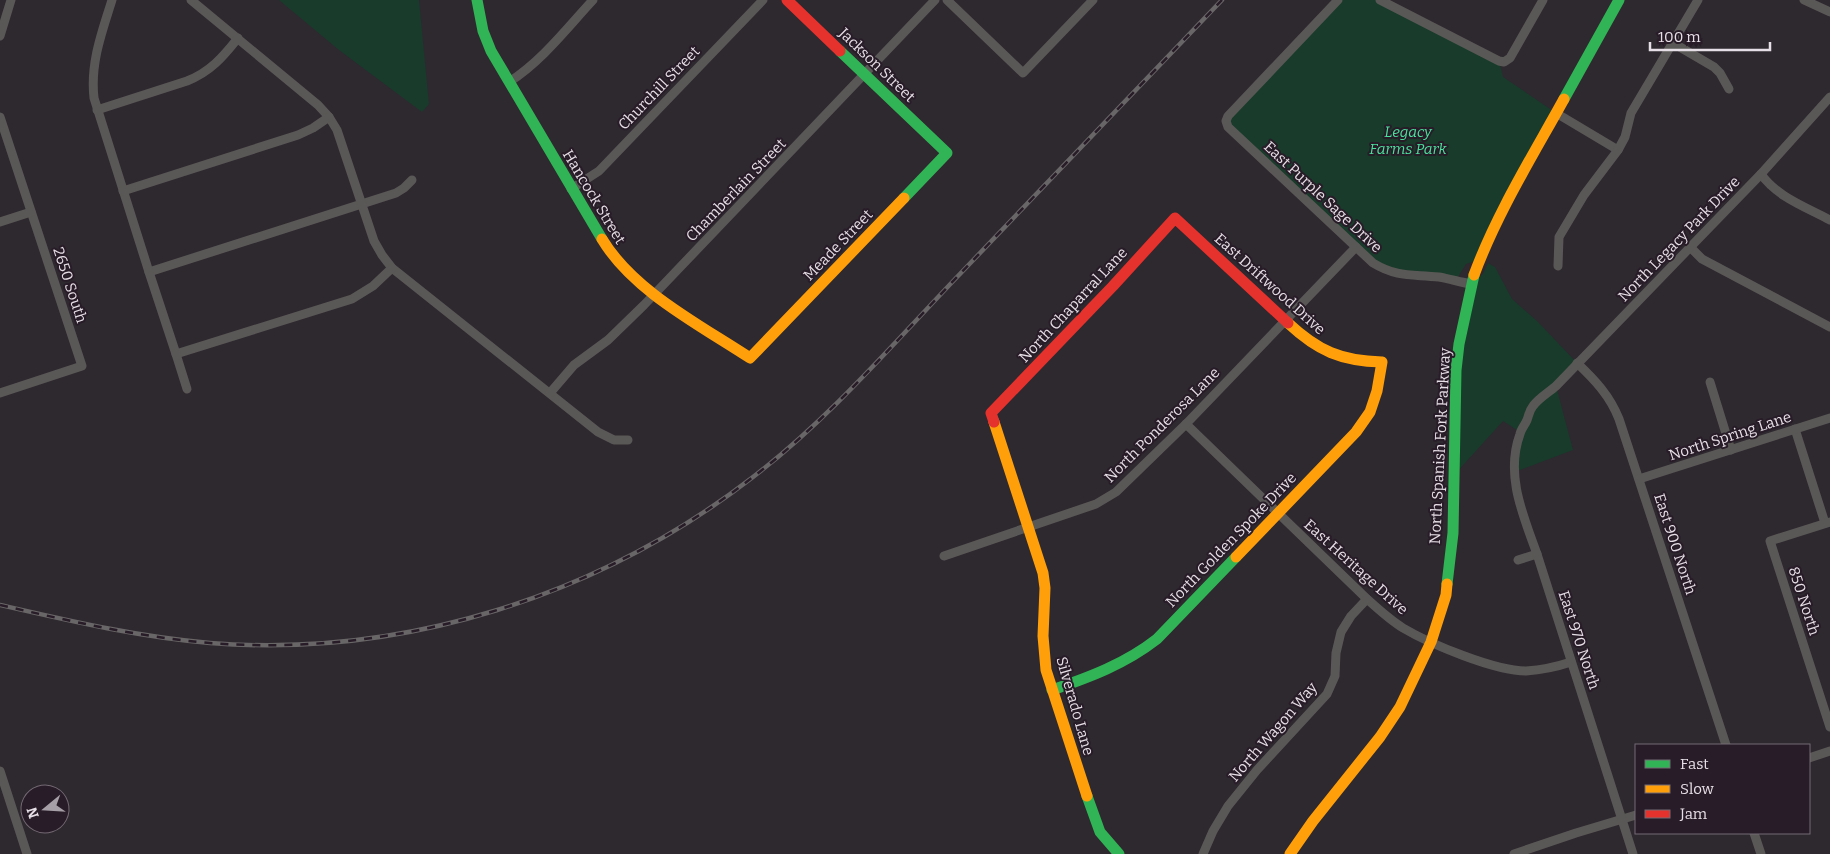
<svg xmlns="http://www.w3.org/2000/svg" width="1830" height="854" font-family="Bitter,serif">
<rect width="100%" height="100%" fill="#2e282f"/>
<!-- green -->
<g fill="#183b2b">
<polygon points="279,0 419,0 429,104 422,112 339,50"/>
<polygon points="1338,0 1380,0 1499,61 1503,77 1556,113 1479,260 1466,264 1456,280 1386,271 1228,127 1228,116"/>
<polygon points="1488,263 1495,267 1512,299 1538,322 1577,363 1556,386 1573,450 1512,473 1520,432 1503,421 1455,474 1456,400 1471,284 1483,274"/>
</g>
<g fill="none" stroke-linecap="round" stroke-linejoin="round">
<!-- street -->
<g stroke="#5a5856" stroke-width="9">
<path d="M112,0C102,32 90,63 94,98L149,272L396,193L404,188L412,180"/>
<polyline points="191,0 318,105 329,117 337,130 374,241 382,255 392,268 598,432 614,440 628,440"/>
<polyline points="947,0 1023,73 1093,0"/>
<path d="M1338,0L1228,116L1226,121L1228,127L1373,263C1398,278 1412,274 1439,277C1450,279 1460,282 1471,284"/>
<polyline points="1380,0 1499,61 1504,62 1510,58 1543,0"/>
<polyline points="1804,0 1830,12"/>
<polyline points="0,36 11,0"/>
<polyline points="1673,43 1714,67 1720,73 1729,89"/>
<path d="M509,82C542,61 567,28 593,0"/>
<path d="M97,110L187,81C210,72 223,57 238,38"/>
<polyline points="1556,113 1618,150"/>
<polyline points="0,117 82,366 0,393"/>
<path d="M1761,174C1777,197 1806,207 1830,220"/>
<polyline points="571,189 599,171 763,0"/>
<polyline points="123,191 298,135 313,128 329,117"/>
<polyline points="0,222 31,212"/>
<polyline points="1690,247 1702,259 1830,327"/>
<polyline points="1558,266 1559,237 1584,195 1618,150 1625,137 1631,113 1698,0"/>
<polyline points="149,272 176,354 352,299 373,286 392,268"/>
<polyline points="176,354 187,389"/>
<path d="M1577,363C1595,380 1610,396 1619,419L1726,745"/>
<polyline points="1710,382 1731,450"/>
<polyline points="550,393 574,365 608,340 644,305 935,0"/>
<path d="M1186,424L1367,599C1378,609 1390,620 1403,628C1430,644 1495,671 1526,671C1541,670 1556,667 1571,662"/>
<polyline points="1795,429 1825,523"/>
<polyline points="1639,479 1830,418"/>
<polyline points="1830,522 1770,541 1830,727"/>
<polyline points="944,556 1096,504 1116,492 1186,424 1356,247"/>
<polyline points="1518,560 1537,554"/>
<polyline points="1809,758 1830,751"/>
<polyline points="0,771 27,854"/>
<polyline points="1754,833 1761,854"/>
<polyline points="1203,854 1213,831 1228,806 1257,770 1327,694 1335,676 1336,653 1341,632 1351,616 1367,599"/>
<polyline points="1514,854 1576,833 1636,815"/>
<path d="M1633,854L1537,554C1523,515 1505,475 1520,434C1521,429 1525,425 1527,420C1529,415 1529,411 1533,406C1539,398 1548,393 1556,386L1761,174L1830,97"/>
</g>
<!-- fast -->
<g stroke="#30b455" stroke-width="11">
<polyline points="477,0 483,31 491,51 602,239"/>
<polyline points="840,51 947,153 904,198"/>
<polyline points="1564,99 1619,0"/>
<polyline points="1447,584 1453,533 1456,370 1459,344 1474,275"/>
<path d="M1052,690C1090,677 1125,664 1157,639L1236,557"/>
<polyline points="1087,796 1100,832 1119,854"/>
</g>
<!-- slow -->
<g stroke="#ff9f0a" stroke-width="11">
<path d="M602,239C633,291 700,325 750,358L904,198"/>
<path d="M1474,275C1497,213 1532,157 1564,99"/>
<polyline points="994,422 1043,573 1045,588 1043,636 1046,670 1087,796"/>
<path d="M1236,557L1356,432L1370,412L1377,391L1382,362C1341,361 1318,351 1288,323"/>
<polyline points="1290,854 1313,821 1380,737 1400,707 1431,642 1446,595 1447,584"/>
</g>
<!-- jam -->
<g stroke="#e5322d" stroke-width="11">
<polyline points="787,0 840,51"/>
<polyline points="994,422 991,413 1113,286 1175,218 1288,323"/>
</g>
<!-- rail casing -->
<g stroke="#696667" stroke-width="4.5">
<path id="rail" d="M0,605C70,621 138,637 210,643C404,658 599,596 753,477C829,419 892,345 958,276C1046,184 1134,92 1222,0"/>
</g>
<!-- rail -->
<use href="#rail" stroke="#271c28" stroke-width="2.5" stroke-dasharray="8" stroke-linecap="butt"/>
</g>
<g text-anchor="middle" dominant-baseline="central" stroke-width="4" stroke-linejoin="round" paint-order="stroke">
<!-- street labels -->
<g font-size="15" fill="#e7dfe7" stroke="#271c28">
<text transform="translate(877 65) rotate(44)">Jackson Street</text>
<text transform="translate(659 88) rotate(-46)">Churchill Street</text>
<text transform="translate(736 190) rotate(-46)">Chamberlain Street</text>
<text transform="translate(594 197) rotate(59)">Hancock Street</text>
<text transform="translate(1323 197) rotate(43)">East Purple Sage Drive</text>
<text transform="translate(1679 239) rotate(-46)">North Legacy Park Drive</text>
<text transform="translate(838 245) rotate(-46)">Meade Street</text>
<text transform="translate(1270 284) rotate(42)">East Driftwood Drive</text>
<text transform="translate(70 285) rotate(72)">2650 South</text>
<text transform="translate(1073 305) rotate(-47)">North Chaparral Lane</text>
<text transform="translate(1162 425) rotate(-45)">North Ponderosa Lane</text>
<text transform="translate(1730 436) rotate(-18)">North Spring Lane</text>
<text transform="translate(1440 446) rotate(-87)">North Spanish Fork Parkway</text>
<text transform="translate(1231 540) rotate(-46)">North Golden Spoke Drive</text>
<text transform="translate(1675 544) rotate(72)">East 900 North</text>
<text transform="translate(1356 567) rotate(42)">East Heritage Drive</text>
<text transform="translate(1804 601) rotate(72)">850 North</text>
<text transform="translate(1579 640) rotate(72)">East 970 North</text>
<text transform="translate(1075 706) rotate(74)">Silverado Lane</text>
<text transform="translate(1273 732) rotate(-49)">North Wagon Way</text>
</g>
<!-- park labels -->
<g font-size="15" font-style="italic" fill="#4be09d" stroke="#271c28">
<text x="1408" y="132">Legacy<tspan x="1408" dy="17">Farms Park</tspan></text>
</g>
</g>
<!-- legend -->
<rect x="1635" y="744" width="175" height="90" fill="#271c28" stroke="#746a74"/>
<rect x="1645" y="760" width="25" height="8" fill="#30b455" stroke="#746a74"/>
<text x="1680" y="769" font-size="15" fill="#e7dfe7">Fast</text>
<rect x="1645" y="785" width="25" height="8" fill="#ff9f0a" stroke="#746a74"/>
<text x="1680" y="794" font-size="15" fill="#e7dfe7">Slow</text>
<rect x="1645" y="810" width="25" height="8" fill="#e5322d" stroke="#746a74"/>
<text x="1680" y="819" font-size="15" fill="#e7dfe7">Jam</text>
<!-- north arrow -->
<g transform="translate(45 809) rotate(252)"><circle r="24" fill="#271c28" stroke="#746a74"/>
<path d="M0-4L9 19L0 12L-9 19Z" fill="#a69fa7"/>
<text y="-8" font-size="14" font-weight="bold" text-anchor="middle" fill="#e7dfe7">N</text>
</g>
<!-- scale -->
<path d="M1650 42v8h120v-8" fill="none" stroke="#e7dfe7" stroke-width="2.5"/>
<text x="1658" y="42" font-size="15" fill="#e7dfe7" stroke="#271c28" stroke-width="4" paint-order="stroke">100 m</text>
</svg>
